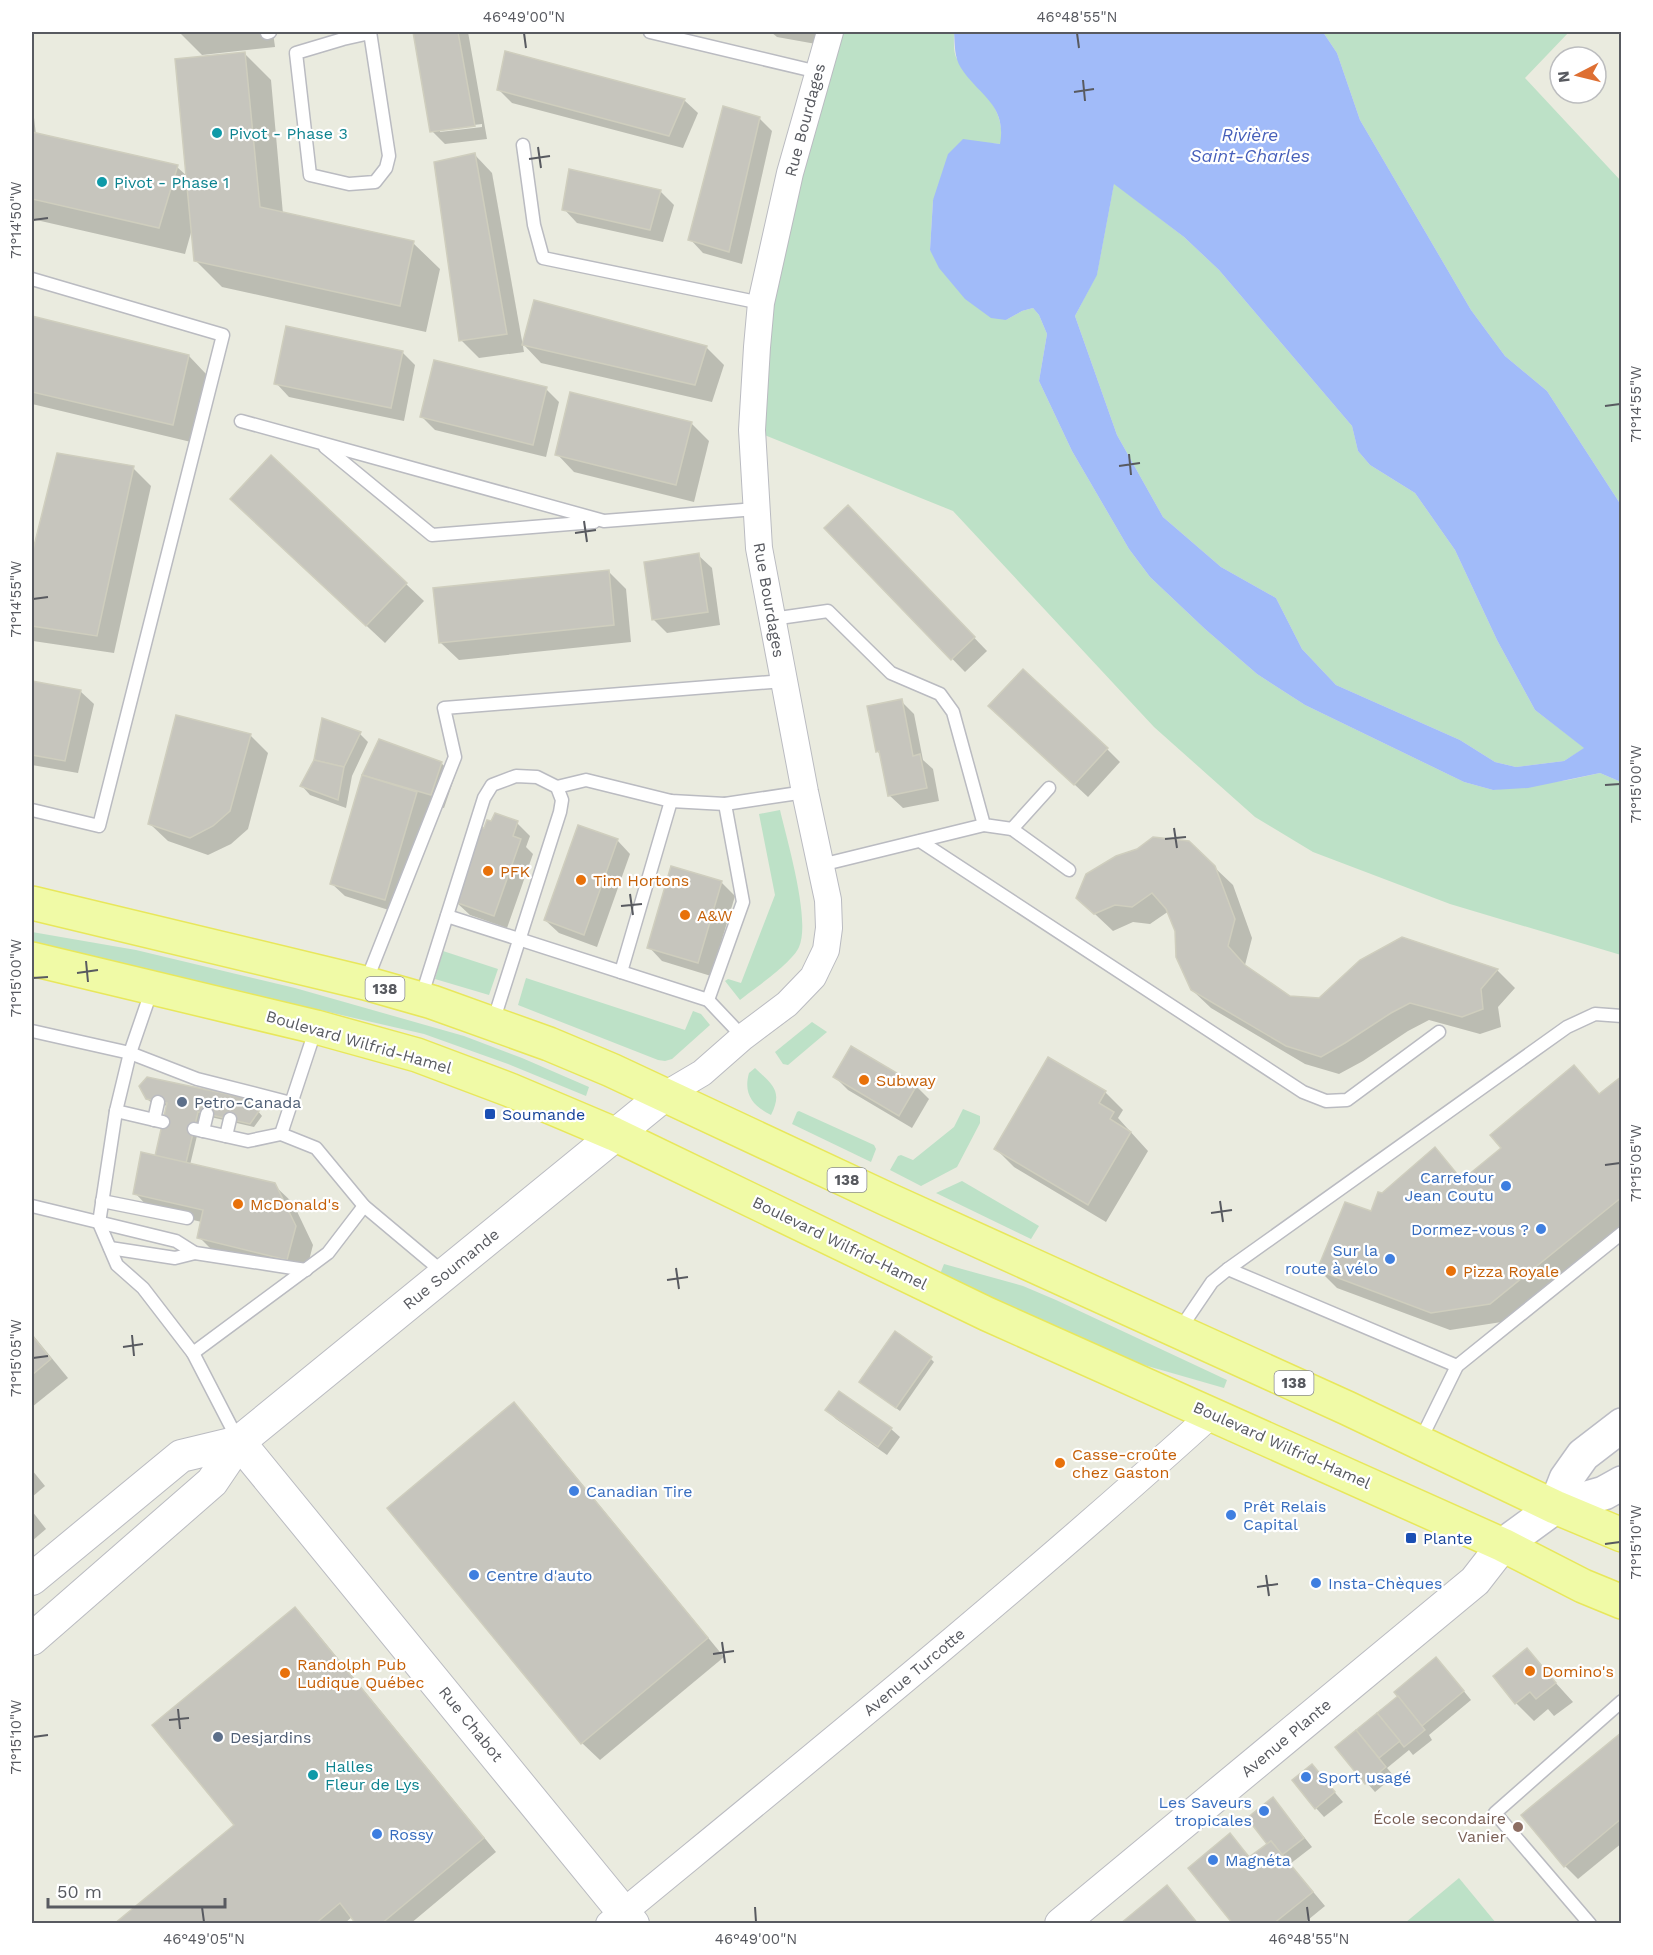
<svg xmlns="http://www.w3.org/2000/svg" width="1653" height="1955" font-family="'Work Sans',sans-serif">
<rect width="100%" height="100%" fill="#eaebdf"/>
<!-- green -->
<g fill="#bde1c7">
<path d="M830,32H954C954,40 953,52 957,59C976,90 1006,103 1001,144L988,143L933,200L930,250L1006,320L1022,311L1033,308L1039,315L1047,334L1039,381L1072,451L1129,549L1150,577L1205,629L1257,674L1305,705L1464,782L1493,790L1568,780L1600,773L1621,782V955L1450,904L1313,852L1255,817L1154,727L953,511L752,430L757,347Z"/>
<polygon points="1323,32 1569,32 1525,78 1621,181 1621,505 1547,391 1505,356 1471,310 1360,120 1337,53"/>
<polygon points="1114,183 1184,237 1219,270 1352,426 1358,451 1370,465 1415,493 1455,550 1497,640 1535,710 1585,748 1564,761 1516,767 1495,762 1460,740 1336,685 1302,649 1276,598 1221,567 1163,517 1117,435 1075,316 1097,274"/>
<path d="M780,810C787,840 811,921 799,947C792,963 755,988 740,1000L725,981L728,979L741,983L775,895L759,814Z"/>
<polygon points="32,932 136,950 295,988 464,1036 522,1058 589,1087 586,1096 508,1064 424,1034 32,944"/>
<polygon points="443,951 498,969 489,995 435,979"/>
<polygon points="526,978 685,1030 693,1011 701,1014 710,1025 672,1059 665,1061 658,1060 518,1005"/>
<polygon points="812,1022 827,1032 788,1065 783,1064 775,1052"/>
<path d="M755,1068C773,1085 783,1091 771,1115C753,1106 743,1094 749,1073Z"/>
<polygon points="963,1109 980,1116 980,1123 957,1167 921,1186 890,1170 898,1156 901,1155 913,1160 954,1127"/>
<polygon points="799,1111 874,1145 876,1149 871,1162 792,1124 797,1112"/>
<polygon points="962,1181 1039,1226 1031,1239 936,1193"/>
<polygon points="944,1264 1023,1286 1056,1300 1227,1380 1224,1388 1130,1361 940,1274"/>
<polygon points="1459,1878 1496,1923 1405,1923"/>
</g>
<!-- water -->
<path fill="#a1bbf9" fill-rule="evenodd" d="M954,32H1323L1337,53L1360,120L1471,310L1505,356L1547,391L1621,505V782L1600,773L1528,788L1493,790L1464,782L1305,705L1257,674L1205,629L1150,577L1129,549L1072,451L1039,381L1047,334L1039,315L1033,308L1022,311L1006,320L991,318L965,299L939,268L930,250L933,200L948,154L963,139L1000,144C1007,104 979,96 961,68C954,57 955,44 954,32ZM1114,184L1184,237L1219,270L1352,426L1358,451L1370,465L1415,493L1455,550L1497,640L1535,710L1584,748L1564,761L1516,767L1495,762L1460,740L1336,685L1302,649L1276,598L1221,567L1163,517L1117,435L1075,316L1097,275Z"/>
<!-- shadow -->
<g fill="#0003" fill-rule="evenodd">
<polygon points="179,32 273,32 275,47 202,55"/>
<path d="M415,32H468L487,139L445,144L432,131ZM482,124V127L440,132V129Z"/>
<polygon points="771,32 819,32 816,44 777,37"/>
<polygon points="245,54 271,80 283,214 413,243 440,269 426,332 222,287 195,260 192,229 185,254 32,219 32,100 36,135 177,167 188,177"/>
<polygon points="499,90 684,100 698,113 683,148 512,103"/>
<polygon points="759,118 772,131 742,264 703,253 690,239"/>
<polygon points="475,155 492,173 524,352 479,358 461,340"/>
<polygon points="570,171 661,192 674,205 663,242 577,223 564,209"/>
<polygon points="32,318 189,356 206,374 191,442 32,404"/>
<polygon points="524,345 706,347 724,365 712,402 541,363"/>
<polygon points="402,352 415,365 404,421 289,397 276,383"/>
<polygon points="546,389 559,402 546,457 435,430 422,417"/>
<polygon points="691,423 709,441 694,502 574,472 557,454"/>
<polygon points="58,455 133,468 151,486 114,653 33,641 32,639 32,560"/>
<polygon points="250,517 406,584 424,601 385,643"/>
<polygon points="861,520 987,651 965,672 826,528"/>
<polygon points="698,555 712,568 720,625 667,633 654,620"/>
<polygon points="608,571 626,589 631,642 459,660 441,643"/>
<polygon points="32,682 80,691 94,704 78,773 32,765"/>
<polygon points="901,701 914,714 923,760 933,769 939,801 903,808 889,795 882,756 877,751"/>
<polygon points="1004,719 1107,749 1120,762 1088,797"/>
<polygon points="360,734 368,742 352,776 346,808 310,795 302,786"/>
<polygon points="250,735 268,753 248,829 231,844 208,855 168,841 150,824"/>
<polygon points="380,741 441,763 455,776 444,808 431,805 398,913 345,896 331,883 364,776"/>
<polygon points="517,823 530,836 526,847 533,854 507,928 470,915 456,902"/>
<polygon points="617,840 630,854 597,947 559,933 545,920"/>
<polygon points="1214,867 1233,885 1252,938 1245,965 1289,998 1320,1000 1402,938 1497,970 1515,988 1498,1007 1501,1027 1480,1034 1429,1020 1408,1031 1363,1061 1339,1074 1305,1064 1211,1008 1192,990 1177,931 1169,911 1150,924 1133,922 1113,931 1078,898"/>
<polygon points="672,868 722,883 735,896 711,976 662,961 649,947"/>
<polygon points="1574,1067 1600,1095 1622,1078 1622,1229 1508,1321 1450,1330 1337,1288 1319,1270 1372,1213 1382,1195 1435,1149 1463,1180 1503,1148"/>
<polygon points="835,1077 916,1086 929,1099 912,1128 848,1090"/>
<polygon points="1105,1092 1123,1110 1118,1118 1148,1151 1106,1222 1014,1167 996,1149"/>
<polygon points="147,1099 253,1105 262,1116 254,1127 202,1115 190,1165 274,1185 293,1203 313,1245 305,1276 217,1255 199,1237 202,1222 152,1211 135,1193 156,1157 168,1106 152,1103"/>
<polygon points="32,1334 68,1378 32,1407"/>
<polygon points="931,1359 934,1362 900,1411 865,1385"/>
<polygon points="514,1404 531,1422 724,1657 600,1760 582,1743"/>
<polygon points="827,1410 891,1429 900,1437 887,1455 836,1419"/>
<polygon points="32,1470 45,1486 32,1497"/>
<polygon points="32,1511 46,1529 32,1541"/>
<polygon points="295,1609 308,1622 496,1852 410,1924 358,1924 353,1916 344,1924 117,1924 236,1825"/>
<polygon points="1526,1650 1573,1702 1554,1716 1548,1709 1534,1721 1516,1703"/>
<polygon points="1445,1668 1471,1700 1429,1735 1432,1740 1413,1755 1409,1750 1387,1768 1394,1776 1375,1792 1337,1748 1400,1696"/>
<polygon points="1622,1734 1622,1843 1578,1879 1565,1866"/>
<polygon points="1312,1766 1343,1802 1324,1817 1316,1808"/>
<polygon points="1281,1808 1312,1847 1290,1864 1325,1906 1303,1924 1235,1924 1230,1835 1251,1858 1269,1844"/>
<polygon points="1166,1887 1199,1924 1122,1924"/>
</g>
<!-- building -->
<g fill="#c6c5bd" stroke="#cfcebe" stroke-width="1.5">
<polygon points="413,32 458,32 475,126 430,132"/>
<polygon points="505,51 685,99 669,136 497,90"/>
<polygon points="245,52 260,207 414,241 400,306 194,261 175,59"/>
<polygon points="723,106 760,117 729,252 688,240"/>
<polygon points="32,132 178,165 159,228 32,199"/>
<polygon points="475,153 507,334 459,341 434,162"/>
<polygon points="569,169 661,190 650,230 562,210"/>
<polygon points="534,300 707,346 695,385 522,345"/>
<polygon points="32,316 189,355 173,425 32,392"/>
<polygon points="286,326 403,351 391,408 274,384"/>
<polygon points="434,360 547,387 533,445 420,417"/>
<polygon points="570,392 692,422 676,485 555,455"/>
<polygon points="57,453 134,466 97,636 32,626 32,554"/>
<polygon points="271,455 407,583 366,626 230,499"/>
<polygon points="848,505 975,637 951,660 824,528"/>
<polygon points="699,553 708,612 652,620 644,562"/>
<polygon points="609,570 614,625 439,643 433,588"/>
<polygon points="1023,669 1108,748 1074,785 988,706"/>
<polygon points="32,681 81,690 65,761 32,755"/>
<polygon points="902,699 913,756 920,754 927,788 888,796 879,751 876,752 867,706"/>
<polygon points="176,715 251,734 230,811 213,826 190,838 148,824"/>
<polygon points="322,718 361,732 344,767 314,760"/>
<polygon points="379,739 442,762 431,795 362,775"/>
<polygon points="314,760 344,767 338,800 300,786"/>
<polygon points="362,775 417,792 385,900 330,884"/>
<polygon points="495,813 518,821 513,836 521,839 494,916 455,902 481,827 484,828 487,820 491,821"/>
<polygon points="578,825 618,839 584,935 544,920"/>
<polygon points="1153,837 1189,841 1215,866 1235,919 1228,946 1245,965 1290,996 1319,998 1360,960 1402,937 1498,969 1481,989 1483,1009 1462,1017 1410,1003 1391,1013 1345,1043 1321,1057 1286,1046 1191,990 1176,957 1175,931 1166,909 1152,893 1132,907 1115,905 1094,914 1076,898 1086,874 1116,856 1137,849"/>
<polygon points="671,866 722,881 698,963 647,948"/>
<polygon points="851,1046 917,1085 899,1116 833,1077"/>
<polygon points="1048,1057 1106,1091 1099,1103 1114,1112 1110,1119 1131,1132 1088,1205 994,1149"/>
<polygon points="1574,1065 1599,1094 1622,1076 1622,1197 1490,1304 1431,1313 1317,1270 1345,1202 1371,1211 1378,1192 1382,1193 1435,1147 1462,1180 1501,1148 1490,1135"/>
<polygon points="147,1077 250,1099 259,1111 250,1124 198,1112 186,1163 155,1156 167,1103 146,1099 139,1086"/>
<polygon points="141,1152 275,1183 296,1226 287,1260 197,1238 203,1210 133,1194"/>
<polygon points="895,1331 932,1357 896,1408 859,1382"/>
<polygon points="32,1335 51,1359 32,1375"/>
<polygon points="839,1391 892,1428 878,1447 825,1410"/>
<polygon points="514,1402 708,1638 581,1744 387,1508"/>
<polygon points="295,1607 484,1838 381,1924 356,1924 340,1903 315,1924 114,1924 234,1825 152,1725"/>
<polygon points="1527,1648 1556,1683 1536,1699 1530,1692 1515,1704 1493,1676"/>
<polygon points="1436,1657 1464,1691 1422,1726 1394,1692"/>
<polygon points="1398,1696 1425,1730 1404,1747 1377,1713"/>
<polygon points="1377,1713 1400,1741 1379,1758 1356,1730"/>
<polygon points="1356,1730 1386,1767 1365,1784 1335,1747"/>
<polygon points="1622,1732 1622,1818 1564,1867 1521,1815"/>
<polygon points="1312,1764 1335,1792 1315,1809 1292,1780"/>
<polygon points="1273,1797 1304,1838 1282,1855 1271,1841 1267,1844 1247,1818"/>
<polygon points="1230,1833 1249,1857 1271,1841 1313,1892 1273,1924 1233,1924 1188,1868"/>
<polygon points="1167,1885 1198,1924 1120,1924"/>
</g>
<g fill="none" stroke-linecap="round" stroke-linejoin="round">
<!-- service casing -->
<g stroke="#babbc1" stroke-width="15">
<g id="service">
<polyline points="370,32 389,156 386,168 375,182 349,184 310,175 296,53 343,39 370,33"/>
<polyline points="650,32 818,72"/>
<polyline points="267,33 270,32"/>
<polyline points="523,145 534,225 543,258 761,303"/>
<polyline points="32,279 223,335 99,826 32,810"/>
<polyline points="241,421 604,521 756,509"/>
<polyline points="325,447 432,535 594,522"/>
<polyline points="772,619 828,611 891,673 940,694 953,712 984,825 1012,829 1049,788"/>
<polyline points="557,787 586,780 671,801 725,804 743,902 708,1000"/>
<polyline points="725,804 805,792"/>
<polyline points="1012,829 1069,870"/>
<polyline points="920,841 1303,1092 1326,1101 1347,1100 1439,1032"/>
<polyline points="821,865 984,825"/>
<polyline points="447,916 708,1000 743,1037"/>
<polyline points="621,972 671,801"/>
<polyline points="366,982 455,757 444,708 784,681"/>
<polyline points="152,989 130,1053 116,1111 163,1122"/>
<polyline points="421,998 484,798 492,785 516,776 537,777 557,787 562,800 560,812 493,1022"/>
<polyline points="316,1028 281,1134 316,1148 364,1206 444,1273"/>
<polyline points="32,1031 130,1053 197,1079 291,1103"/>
<polyline points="116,1111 99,1223 117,1265 143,1288 193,1353 328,1253 364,1206"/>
<polyline points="154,1120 158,1102"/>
<polyline points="194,1129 248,1141 281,1134"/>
<polyline points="203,1131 207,1114"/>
<polyline points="226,1136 230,1119"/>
<polyline points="102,1201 187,1218"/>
<polyline points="32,1206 176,1241 195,1253 306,1270"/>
<polyline points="110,1248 175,1258 195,1253"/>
<polyline points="1228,1269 1457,1366"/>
<polyline points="1180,1329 1212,1282 1228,1269 1567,1027 1595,1014 1622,1016"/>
<polyline points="193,1353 238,1440"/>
<polyline points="1420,1441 1457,1366 1622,1233"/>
<polyline points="1590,1924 1495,1813 1622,1701"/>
</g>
</g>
<!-- minor casing -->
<g stroke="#babbc1" stroke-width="28">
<g id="minor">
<polyline points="663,1096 702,1073 743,1037 787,1004 813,977 826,950 829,928 828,900 805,792 759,548 752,430 757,347 761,303 790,173 830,32"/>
<path d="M609,1924C813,1756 1017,1591 1212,1414"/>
</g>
</g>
<!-- tertiary casing -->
<g stroke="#babbc1" stroke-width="34">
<g id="tertiary">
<polyline points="239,1442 633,1924"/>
<polyline points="32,1579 181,1456 239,1442"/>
<polyline points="32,1639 212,1482 239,1442 663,1096"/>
<polyline points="1061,1924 1475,1581 1503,1545"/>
</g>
</g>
<!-- secondary casing -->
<g stroke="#bcbdc5" stroke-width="36">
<g id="secondary">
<polyline points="1555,1507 1566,1479 1583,1455 1622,1425"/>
<polyline points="1503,1545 1555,1507 1604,1493 1622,1483"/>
</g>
</g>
<!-- primary casing -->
<g stroke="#e8e75b" stroke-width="36">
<g id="primary">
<polyline points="32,903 365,983 432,1002 549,1044 611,1070 889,1200 1347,1408 1555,1507 1622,1535"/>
<polyline points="32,959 316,1027 417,1055 510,1090 614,1134 987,1314 1503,1545 1583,1586 1622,1602"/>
</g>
</g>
<!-- service -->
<use href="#service" stroke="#fff" stroke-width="12"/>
<!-- minor -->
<use href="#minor" stroke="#fff" stroke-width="26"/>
<!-- tertiary -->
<use href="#tertiary" stroke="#fff" stroke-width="32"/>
<!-- secondary -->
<use href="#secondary" stroke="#fff" stroke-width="33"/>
<!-- primary -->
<use href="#primary" stroke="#f0faa6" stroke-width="33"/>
</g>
<!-- ticks -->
<path fill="none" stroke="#585a60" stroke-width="2" d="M524,33L526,48M1077,33L1079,48M1083,80L1085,101M1074,92L1094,89M538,147L541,168M529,159L550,156M33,220L48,218M1605,406L1620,404M1129,454L1131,475M1119,466L1140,463M584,521L587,542M575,533L596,530M33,599L48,597M1605,785L1620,784M1174,828L1177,848M1165,839L1186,837M630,894L633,915M621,906L642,904M86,961L88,982M77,973L98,970M33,978L48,977M1605,1165L1620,1163M1220,1201L1223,1222M1211,1213L1232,1210M676,1268L679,1289M667,1280L688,1277M132,1335L134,1356M123,1347L143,1344M33,1358L48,1356M1605,1544L1620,1542M1266,1575L1269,1596M1257,1587L1278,1584M722,1642L725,1663M713,1654L734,1651M178,1709L180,1729M169,1720L189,1718M33,1737L48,1735M202,1907L204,1922M755,1907L756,1922M1307,1907L1309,1922"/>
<!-- markers -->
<g fill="#0f9aa8" stroke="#fff" stroke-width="2">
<circle cx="217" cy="133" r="6"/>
<circle cx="102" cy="182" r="6"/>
<circle cx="313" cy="1775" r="6"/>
</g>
<g fill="#e8710a" stroke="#fff" stroke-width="2">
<circle cx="488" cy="871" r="6"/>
<circle cx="581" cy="880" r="6"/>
<circle cx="685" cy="915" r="6"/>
<circle cx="864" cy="1080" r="6"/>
<circle cx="238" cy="1204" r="6"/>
<circle cx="1451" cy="1271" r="6"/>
<circle cx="1060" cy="1463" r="6"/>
<circle cx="1530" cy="1671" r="6"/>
<circle cx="285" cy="1673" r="6"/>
</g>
<g fill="#5c6f8a" stroke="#fff" stroke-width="2">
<circle cx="182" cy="1102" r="6"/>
<circle cx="218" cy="1737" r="6"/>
</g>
<g fill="#1a4fb4" stroke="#fff" stroke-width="2">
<rect x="484" y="1108" width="12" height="12" rx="3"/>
<rect x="1405" y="1532" width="12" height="12" rx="3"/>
</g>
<g fill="#3f7fe0" stroke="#fff" stroke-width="2">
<circle cx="1506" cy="1186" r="6"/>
<circle cx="1541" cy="1229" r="6"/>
<circle cx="1390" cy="1259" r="6"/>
<circle cx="574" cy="1491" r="6"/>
<circle cx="1231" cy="1515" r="6"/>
<circle cx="474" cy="1575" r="6"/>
<circle cx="1316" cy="1583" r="6"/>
<circle cx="1306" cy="1777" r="6"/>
<circle cx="1264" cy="1811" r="6"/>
<circle cx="377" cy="1834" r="6"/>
<circle cx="1213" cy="1860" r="6"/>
</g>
<circle fill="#8d6e63" stroke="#fff" stroke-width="2" cx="1518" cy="1827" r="6"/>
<g text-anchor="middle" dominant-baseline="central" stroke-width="4.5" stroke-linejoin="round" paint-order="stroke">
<!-- shield labels -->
<g fill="#fff" stroke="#8a8c90" stroke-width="1.5">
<rect x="365.5" y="977" width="39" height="24" rx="4.5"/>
<rect x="827.5" y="1168" width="39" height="24" rx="4.5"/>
<rect x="1274.5" y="1371" width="39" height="24" rx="4.5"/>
</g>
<g font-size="15" font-weight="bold" fill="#585a60">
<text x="385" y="989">138</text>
<text x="847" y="1180">138</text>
<text x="1294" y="1383">138</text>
</g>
<!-- street labels -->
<g font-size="16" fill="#585a60" stroke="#fff">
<text transform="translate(805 120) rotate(-75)">Rue Bourdages</text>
<text transform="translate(769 600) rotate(80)">Rue Bourdages</text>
<text transform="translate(359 1042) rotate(16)">Boulevard Wilfrid-Hamel</text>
<text transform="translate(840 1243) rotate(26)">Boulevard Wilfrid-Hamel</text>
<text transform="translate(451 1269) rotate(-39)">Rue Soumande</text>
<text transform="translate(1282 1445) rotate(24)">Boulevard Wilfrid-Hamel</text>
<text transform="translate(914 1672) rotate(-40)">Avenue Turcotte</text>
<text transform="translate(471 1724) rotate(51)">Rue Chabot</text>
<text transform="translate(1286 1738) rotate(-40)">Avenue Plante</text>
</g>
<!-- culture labels -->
<g font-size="16" fill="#0d838f" stroke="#fff" text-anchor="start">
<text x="229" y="133">Pivot - Phase 3</text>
<text x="114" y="182">Pivot - Phase 1</text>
<text x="325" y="1766">Halles<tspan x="325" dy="18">Fleur de Lys</tspan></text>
</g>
<!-- food labels -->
<g font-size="16" fill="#c56008" stroke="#fff" text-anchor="start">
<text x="500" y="871">PFK</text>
<text x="593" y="880">Tim Hortons</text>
<text x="697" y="915">A&amp;W</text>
<text x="876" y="1080">Subway</text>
<text x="250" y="1204">McDonald's</text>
<text x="1463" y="1271">Pizza Royale</text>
<text x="1072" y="1454">Casse-croûte<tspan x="1072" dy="18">chez Gaston</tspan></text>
<text x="297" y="1664">Randolph Pub<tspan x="297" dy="18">Ludique Québec</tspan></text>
<text x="1542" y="1671">Domino's</text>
</g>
<!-- service labels -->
<g font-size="16" fill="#4e5e75" stroke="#fff" text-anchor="start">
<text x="194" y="1102">Petro-Canada</text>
<text x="230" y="1737">Desjardins</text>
</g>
<!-- transit labels -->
<g font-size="16" fill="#164399" stroke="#fff" text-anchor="start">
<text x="502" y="1114">Soumande</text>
<text x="1423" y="1538">Plante</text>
</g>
<!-- shop labels -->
<g font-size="16" fill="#366cbe" stroke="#fff" text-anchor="start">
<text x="1494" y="1177" text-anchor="end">Carrefour<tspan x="1494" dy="18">Jean Coutu</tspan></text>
<text x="1529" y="1229" text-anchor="end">Dormez-vous ?</text>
<text x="1378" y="1250" text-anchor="end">Sur la<tspan x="1378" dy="18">route à vélo</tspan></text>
<text x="586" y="1491">Canadian Tire</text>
<text x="1243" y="1506">Prêt Relais<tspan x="1243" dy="18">Capital</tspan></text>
<text x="486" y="1575">Centre d'auto</text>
<text x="1328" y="1583">Insta-Chèques</text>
<text x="1318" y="1777">Sport usagé</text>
<text x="1252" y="1802" text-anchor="end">Les Saveurs<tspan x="1252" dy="18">tropicales</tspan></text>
<text x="389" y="1834">Rossy</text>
<text x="1225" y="1860">Magnéta</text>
</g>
<!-- education labels -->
<g font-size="16" fill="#785e54" stroke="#fff" text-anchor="end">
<text x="1506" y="1818">École secondaire<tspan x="1506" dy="18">Vanier</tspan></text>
</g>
<!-- water labels -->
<g font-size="18" font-style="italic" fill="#465fba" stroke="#fff">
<text x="1250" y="134">Rivière<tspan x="1250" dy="21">Saint-Charles</tspan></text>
</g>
</g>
<!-- border -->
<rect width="1653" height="1955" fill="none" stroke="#ffffff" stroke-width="66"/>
<!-- north arrow -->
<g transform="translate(1578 75) rotate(263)"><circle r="28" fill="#ffffff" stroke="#bcbdbf" stroke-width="1.5"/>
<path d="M0-4.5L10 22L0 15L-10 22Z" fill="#de6f32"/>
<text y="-9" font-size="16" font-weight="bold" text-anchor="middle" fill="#585a60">N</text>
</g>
<!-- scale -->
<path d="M48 1898v9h177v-9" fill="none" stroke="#585a60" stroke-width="3"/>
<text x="57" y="1898" font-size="18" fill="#585a60" stroke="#ffffff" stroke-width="4.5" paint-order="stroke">50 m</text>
<rect x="33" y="33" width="1587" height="1889" fill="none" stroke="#585a60" stroke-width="2"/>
<g font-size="15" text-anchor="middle" fill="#585a60">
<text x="524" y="22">46°49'00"N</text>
<text x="1077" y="22">46°48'55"N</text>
<text transform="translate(16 220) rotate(-90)" y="5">71°14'50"W</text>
<text transform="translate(1636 404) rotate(-90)" y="5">71°14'55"W</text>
<text transform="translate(16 599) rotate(-90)" y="5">71°14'55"W</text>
<text transform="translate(1636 784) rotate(-90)" y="5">71°15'00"W</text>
<text transform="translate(16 978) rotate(-90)" y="5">71°15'00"W</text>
<text transform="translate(1636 1163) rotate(-90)" y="5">71°15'05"W</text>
<text transform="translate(16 1358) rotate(-90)" y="5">71°15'05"W</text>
<text transform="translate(1636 1542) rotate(-90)" y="5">71°15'10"W</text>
<text transform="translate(16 1737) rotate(-90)" y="5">71°15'10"W</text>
<text x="204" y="1944">46°49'05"N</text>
<text x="756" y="1944">46°49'00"N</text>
<text x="1309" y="1944">46°48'55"N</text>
</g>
</svg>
